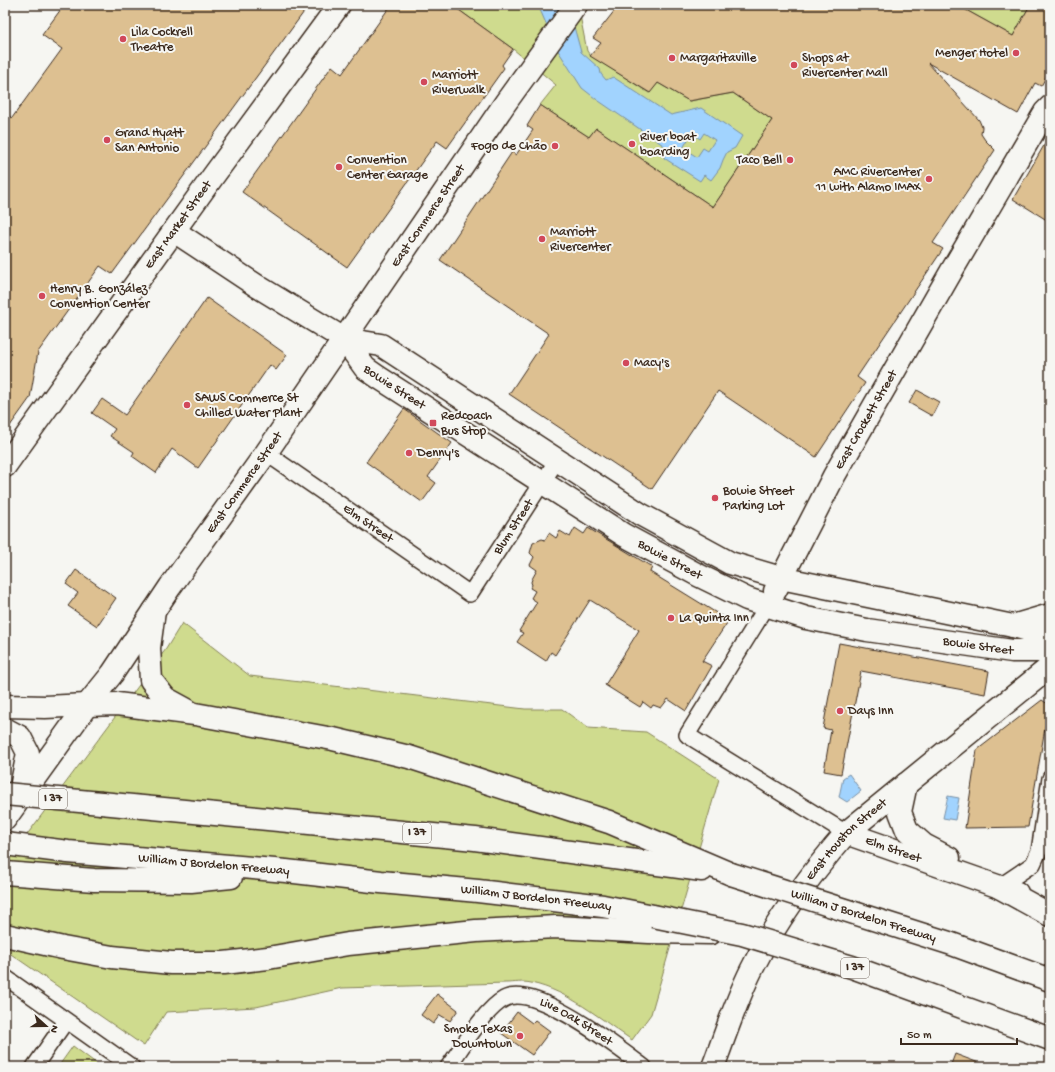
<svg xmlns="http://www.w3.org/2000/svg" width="1055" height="1072" font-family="'Gochi Hand',sans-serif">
<rect width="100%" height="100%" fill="#f6f6f2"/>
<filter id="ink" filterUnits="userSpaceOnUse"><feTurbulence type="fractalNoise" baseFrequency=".025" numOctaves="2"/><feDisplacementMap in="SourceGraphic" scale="8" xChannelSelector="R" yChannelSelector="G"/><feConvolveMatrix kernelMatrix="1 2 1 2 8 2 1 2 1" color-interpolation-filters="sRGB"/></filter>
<g filter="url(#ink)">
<!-- green -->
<g fill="#cfdb8e" stroke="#858256">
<polygon points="452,5 578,5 587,51 590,55 649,93 658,83 689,101 733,93 772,120 713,207 596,128 589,137 540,105 556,85 513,49"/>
<polygon points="957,5 1030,5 1013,36"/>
<path d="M182,623L250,676L525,709H562L588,728L646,732L719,779L651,1014L632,1040C600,1019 569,991 531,983C523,981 514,983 506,983L342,988L256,1007L166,1012L144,1046L5,950V864L166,649Z"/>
<polygon points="73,1046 101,1067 58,1067"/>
</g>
<!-- water -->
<g fill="#a1d3fe" stroke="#788fa4" fill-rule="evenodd">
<path d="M538,5H568L581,52L600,69L601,74L606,80L613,77L671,115L701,108L742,136L735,148L727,152L723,160L720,168L711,180L704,175L700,181L664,158L666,147L596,99L582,88L557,49ZM692,133L700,139L704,133L715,140L708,151L703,148L697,157L683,148Z"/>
<polygon points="849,774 861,791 847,802 839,797 843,778"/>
<polygon points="948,796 959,798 955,820 943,818"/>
</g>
<!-- building -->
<g fill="#ddc091" stroke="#3b2a1e">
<polygon points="64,5 309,5 112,274 100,266 38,352 30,398 5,433 5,113 12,118 62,49 42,35"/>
<polygon points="391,5 452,5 513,49 502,65 504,68 447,148 437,141 347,267 242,192 332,66 342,74"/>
<polygon points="619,5 957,5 1013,36 1030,5 1050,5 1050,70 1041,86 1035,83 1018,114 928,63 979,120 982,127 981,134 985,140 995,150 933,243 943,249 857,377 865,383 816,457 718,391 652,489 509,394 549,334 440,260 512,152 516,155 533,130 527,126 540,105 589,137 596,128 713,207 772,120 733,93 689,101 658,83 650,93 590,56 601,43 593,38"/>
<polygon points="1050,135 1050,222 1013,199"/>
<polygon points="207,298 287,355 276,370 270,365 198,468 172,449 156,473 132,456 134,452 110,436 115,429 92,413 102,399 125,415"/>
<polygon points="917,390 939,402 932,416 909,403"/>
<polygon points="404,409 452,443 428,477 436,483 422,502 366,462"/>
<polygon points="575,528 584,534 588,528 652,567 650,572 723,617 721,620 727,623 702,661 712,666 686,711 668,699 661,708 653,705 651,708 643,702 640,707 605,685 639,630 590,600 555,655 551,652 546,661 517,642 523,633 519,631 537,602 531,598 535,591 530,588 532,585 531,582 532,579 537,570 530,565 534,557 530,553 532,546 533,543 542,539 545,540 549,533 556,538 560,531 570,537"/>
<polygon points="76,570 116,598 97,626 68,606 78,593 66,584"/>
<polygon points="839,643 989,671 985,694 861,671 841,774 824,771 831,730 823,728"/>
<polygon points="1042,700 1049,705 1028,827 965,828 977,750"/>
<polygon points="437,994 458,1010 450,1021 440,1015 433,1024 421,1015"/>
<polygon points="517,1012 532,1023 535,1020 550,1031 532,1055 501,1033"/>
<polygon points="955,1054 987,1066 987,1067 950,1067"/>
</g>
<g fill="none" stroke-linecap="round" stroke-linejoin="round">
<!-- street casing -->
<g stroke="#3b2a1e" stroke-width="18">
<g id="street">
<path id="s1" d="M266,453L470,594L557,460"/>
<polyline points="767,606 687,735 846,833"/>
<polyline points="999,887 1033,864 1039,851 1050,778"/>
<polyline points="5,977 132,1067"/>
<polyline points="34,1067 66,1021"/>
<path id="s2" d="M448,1067C461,1049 485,1009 504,999C535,982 618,1048 644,1067"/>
</g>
</g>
<!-- secondary casing -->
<g stroke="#3b2a1e" stroke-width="25">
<g id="secondary">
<polyline points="174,231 257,286 344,339 381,345 640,514 730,563 781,578 1013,626 1035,632 1050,640"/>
<path id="s3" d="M344,339L365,368L378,377L624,535L698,575L747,599L806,618L867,630L1012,651H1050"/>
<path id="s4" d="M775,591L834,476L951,272L1045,112L1050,107"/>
<polyline points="1013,626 1050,615"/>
<polyline points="5,706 45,707 87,705"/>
<polyline points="906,784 900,812 907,830 924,845 949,858"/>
<path id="s5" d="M846,833L1017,893"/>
<path id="s6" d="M713,1067C726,1033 737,997 754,965C778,917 811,874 846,833L1050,667"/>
</g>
</g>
<!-- primary casing -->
<g stroke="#3b2a1e" stroke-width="25">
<g id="primary">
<path id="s7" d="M5,466L214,175L339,5"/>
<polyline points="5,729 20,737 28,753 20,792"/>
<path id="s8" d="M5,819L87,705L112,674L170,587L266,453L506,102L576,5"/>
</g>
</g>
<!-- highway casing -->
<g stroke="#3b2a1e" stroke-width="25">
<g id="highway">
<polyline points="154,611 149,648 151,680 165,698 187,710"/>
<polyline points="87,705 117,704 195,714 333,739 409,757 609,822 731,874"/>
<polyline points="101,803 475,839 702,870"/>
<path id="s9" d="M5,844L68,852L286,871L381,882L478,891L603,906L653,916"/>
<polyline points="5,873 94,880 191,881 231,877"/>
<polyline points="999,887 1050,915"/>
<polyline points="5,935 63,948 112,957 171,963 224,963 268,958 348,944 476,931 556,927 649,932 711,933"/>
</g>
</g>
<!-- street -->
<use href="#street" stroke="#f6f6f2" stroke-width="15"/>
<!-- secondary -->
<use href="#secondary" stroke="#f6f6f2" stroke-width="22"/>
<!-- primary -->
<use href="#primary" stroke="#f6f6f2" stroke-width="22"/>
<!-- highway -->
<use href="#highway" stroke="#f6f6f2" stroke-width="22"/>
<!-- highway-bridge casing -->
<g stroke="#3b2a1e" stroke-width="25" stroke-linecap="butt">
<g id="highway-bridge">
<polyline points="5,794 101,803"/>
<path id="s10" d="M731,874L949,943L1050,980"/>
<polyline points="653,916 742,934 852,967 1050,1039"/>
</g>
</g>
<!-- highway-bridge -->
<use href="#highway-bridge" stroke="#f6f6f2" stroke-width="22"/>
</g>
</g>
<!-- markers -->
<g fill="#d1495b" stroke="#f6f6f2" stroke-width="1.5">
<circle cx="123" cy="39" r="4"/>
<circle cx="1016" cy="53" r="4"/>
<circle cx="672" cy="58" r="4"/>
<circle cx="794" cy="65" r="4"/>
<circle cx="424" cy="82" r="4"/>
<circle cx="107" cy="140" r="4"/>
<circle cx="632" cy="144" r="4"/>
<circle cx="555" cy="146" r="4"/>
<circle cx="790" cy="160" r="4"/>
<circle cx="339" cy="167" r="4"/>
<circle cx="929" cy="179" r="4"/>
<circle cx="542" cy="239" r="4"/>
<circle cx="42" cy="296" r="4"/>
<circle cx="626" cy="363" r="4"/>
<circle cx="187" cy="405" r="4"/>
<rect x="429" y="419" width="8" height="8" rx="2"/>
<circle cx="409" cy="453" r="4"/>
<circle cx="715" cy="498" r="4"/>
<circle cx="671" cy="618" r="4"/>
<circle cx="840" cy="711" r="4"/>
<circle cx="520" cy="1036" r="4"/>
</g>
<g text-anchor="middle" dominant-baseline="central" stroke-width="4" stroke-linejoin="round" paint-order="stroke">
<!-- shield labels -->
<g fill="#f6f6f2" stroke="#73675e" stroke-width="1">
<rect x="39" y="789" width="28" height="20" rx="3"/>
<rect x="403" y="823" width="28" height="20" rx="3"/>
<rect x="841" y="958" width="28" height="20" rx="3"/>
</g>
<g font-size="12" font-weight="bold" fill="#3b2a1e">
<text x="53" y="799">I 37</text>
<text x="417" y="833">I 37</text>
<text x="855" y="968">I 37</text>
</g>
<!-- poi labels -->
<g font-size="13" fill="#3b2a1e" stroke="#f6f6f2" text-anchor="start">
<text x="131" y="32">Lila Cockrell<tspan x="131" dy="15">Theatre</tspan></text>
<text x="1008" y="53" text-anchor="end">Menger Hotel</text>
<text x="680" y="58">Margaritaville</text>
<text x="802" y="58">Shops at<tspan x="802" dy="15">Rivercenter Mall</tspan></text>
<text x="432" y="75">Marriott<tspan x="432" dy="15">Riverwalk</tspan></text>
<text x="115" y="133">Grand Hyatt<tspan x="115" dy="15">San Antonio</tspan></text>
<text x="640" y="137">River boat<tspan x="640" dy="15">boarding</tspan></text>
<text x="547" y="146" text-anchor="end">Fogo de Chão</text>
<text x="347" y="160">Convention<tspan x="347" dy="15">Center Garage</tspan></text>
<text x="782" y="160" text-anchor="end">Taco Bell</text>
<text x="921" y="172" text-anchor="end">AMC Rivercenter<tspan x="921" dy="15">11 with Alamo IMAX</tspan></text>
<text x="550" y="232">Marriott<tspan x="550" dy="15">Rivercenter</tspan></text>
<text x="50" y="289">Henry B. González<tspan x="50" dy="15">Convention Center</tspan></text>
<text x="634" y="363">Macy's</text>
<text x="195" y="398">SAWS Commerce St<tspan x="195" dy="15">Chilled Water Plant</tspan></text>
<text x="441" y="416">Redcoach<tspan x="441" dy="15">Bus Stop</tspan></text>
<text x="417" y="453">Denny's</text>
<text x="723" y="491">Bowie Street<tspan x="723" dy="15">Parking Lot</tspan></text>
<text x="679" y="618">La Quinta Inn</text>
<text x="848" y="711">Days Inn</text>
<text x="512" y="1029" text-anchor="end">Smoke Texas<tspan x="512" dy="15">Downtown</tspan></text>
</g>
<!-- street labels -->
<g font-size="13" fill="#3b2a1e" stroke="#f6f6f2">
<text stroke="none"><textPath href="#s8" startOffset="737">East Commerce Street</textPath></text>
<text stroke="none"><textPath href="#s7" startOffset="297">East Market Street</textPath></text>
<text stroke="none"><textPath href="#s3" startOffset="71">Bowie Street</textPath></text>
<text stroke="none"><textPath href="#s4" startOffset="194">East Crockett Street</textPath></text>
<text stroke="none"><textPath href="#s8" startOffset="413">East Commerce Street</textPath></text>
<text stroke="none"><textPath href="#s1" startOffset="124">Elm Street</textPath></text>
<text stroke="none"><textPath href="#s1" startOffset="328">Blum Street</textPath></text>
<text stroke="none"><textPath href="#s3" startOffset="396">Bowie Street</textPath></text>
<text stroke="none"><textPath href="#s3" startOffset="719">Bowie Street</textPath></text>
<text stroke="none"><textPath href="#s6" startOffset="267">East Houston Street</textPath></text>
<text stroke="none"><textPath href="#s5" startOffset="50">Elm Street</textPath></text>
<text stroke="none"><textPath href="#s9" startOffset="210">William J Bordelon Freeway</textPath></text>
<text stroke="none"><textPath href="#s9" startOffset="534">William J Bordelon Freeway</textPath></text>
<text stroke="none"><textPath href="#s10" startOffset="139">William J Bordelon Freeway</textPath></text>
<text stroke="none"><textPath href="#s2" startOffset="167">Live Oak Street</textPath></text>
</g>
</g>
<!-- margin -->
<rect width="1055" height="1072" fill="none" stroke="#f6f6f2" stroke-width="20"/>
<rect x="10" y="10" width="1035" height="1052" fill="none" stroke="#3b2a1e" stroke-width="1.5" filter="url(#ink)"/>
<!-- north arrow -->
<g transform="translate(46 1026) rotate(111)" stroke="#f6f6f2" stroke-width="3" paint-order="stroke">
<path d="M0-3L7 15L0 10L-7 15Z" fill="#3b2a1e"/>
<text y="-6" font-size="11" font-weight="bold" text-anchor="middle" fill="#3b2a1e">N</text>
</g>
<!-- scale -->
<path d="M901 1038v6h116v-6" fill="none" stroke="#3b2a1e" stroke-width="2"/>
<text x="907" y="1038" font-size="12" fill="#3b2a1e" stroke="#f6f6f2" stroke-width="3" paint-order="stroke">50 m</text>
</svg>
